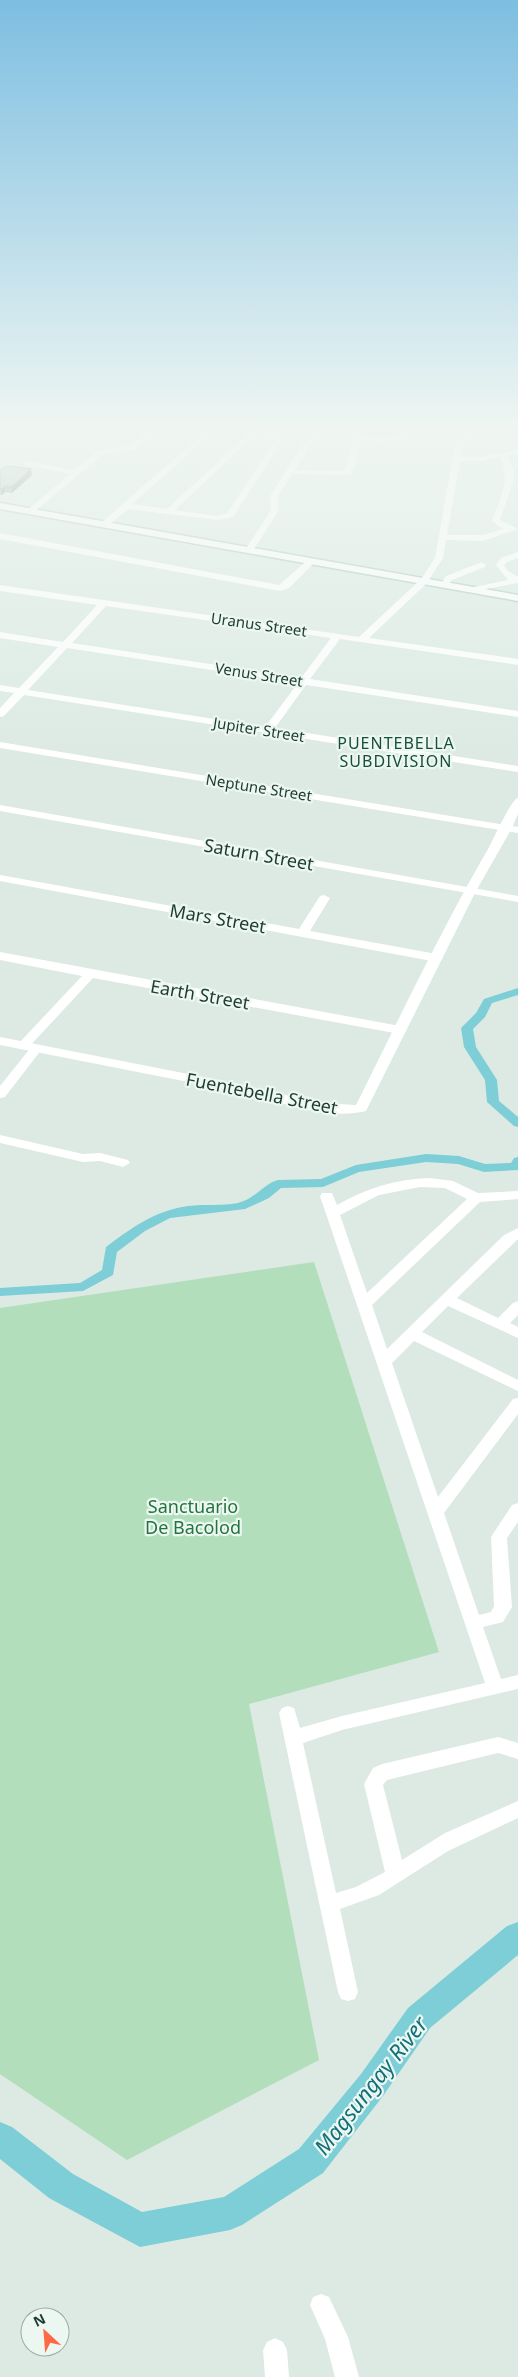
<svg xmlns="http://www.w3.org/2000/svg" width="518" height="2377" font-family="'Noto Sans',sans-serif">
<rect width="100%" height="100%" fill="#dceae3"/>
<!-- green -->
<polygon fill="#b2debb" points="314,1262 439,1652 249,1704 319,2060 127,2160 0,2074 0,1308"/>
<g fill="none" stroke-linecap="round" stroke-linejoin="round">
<!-- canal -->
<g fill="#7dced6" fill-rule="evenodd">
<polygon points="518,988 518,995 492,1003 485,1017 473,1029 476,1047 497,1080 499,1101 518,1117 518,1127 514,1126 487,1102 485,1080 464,1047 461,1028 476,1013 484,999"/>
<path d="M426,1154L459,1156L485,1164L511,1163L514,1158L518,1157V1170L484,1172L458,1164L426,1162L359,1172L323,1187L281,1188L269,1198L245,1209L170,1218L145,1231L117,1252L113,1275L83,1291L0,1296V1288L80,1283L102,1270L106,1247C131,1228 156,1210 188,1206C205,1204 222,1206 238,1203C255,1199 265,1183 278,1180L321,1179L356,1165Z"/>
</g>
<!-- river -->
<polygon fill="#7dced6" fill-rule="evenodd" points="518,1922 518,1955 430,2028 383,2096 323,2173 242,2225 230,2230 140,2247 49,2198 0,2159 0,2122 12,2127 73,2174 142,2212 224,2197 299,2149 361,2074 408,2008 507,1926"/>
<!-- secondary casing -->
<g stroke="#aecbbf" stroke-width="3">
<polygon id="secondary" points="0,503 518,595 518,601 0,509"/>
</g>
<!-- minor -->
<g fill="#fff" fill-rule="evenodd">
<polygon points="102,430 118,430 95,436 91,434"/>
<polygon points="147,430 156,430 136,449 102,455 33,513 26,511 70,474 24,465 24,461 75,470 97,451 131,445"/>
<path d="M207,430H216L132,504L167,509L248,434L234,430C248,430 274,428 284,438L233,517L217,520L128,509L107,527H101V523ZM255,435L276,439L227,513L217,516L175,510Z"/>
<path d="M317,430C340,430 362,438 384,437C398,436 410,430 424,430C407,443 381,442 361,440L355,466L350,475L292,474L278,496L279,510L252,552H246L245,550L271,510L270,496L306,439ZM322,434L354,439L344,471L295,470L312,442Z"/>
<path d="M470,430H480L464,440L461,457H482L518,449V453L507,456L514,470L513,482L500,520L518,529L483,541L446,540L443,558L427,583L369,638L518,659V665L340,639L310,679L518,711V717L306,685L275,728L518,766V772L24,695L4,716L0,717V708L14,693L0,691V685L19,688L58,647L0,638V632L63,642L97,605L0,591V585L359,637L421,579L435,558L454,449L458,437ZM500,457C511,481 500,498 492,521L503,529L483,535H447L460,461H482ZM106,606L331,638L301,678L72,643ZM67,648L298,683L265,727L28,690Z"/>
<polygon points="0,533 279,585 309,559 316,561 289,588 280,591 0,539"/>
<polygon points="518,552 518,558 507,562 504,565 507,570 518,577 518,583 469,592 469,588 508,580 496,565 501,558"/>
<polygon points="482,562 486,565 485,567 452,580 447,587 440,585 446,576"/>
<polygon points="0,742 518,827 518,833 0,748"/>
<polygon points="0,805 518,896 518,902 0,811"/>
<polygon points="0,875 299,929 320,896 324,895 330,898 310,931 437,954 443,958 437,962 0,881"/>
<polygon points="0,952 400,1026 406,1030 400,1034 93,978 27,1049 19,1049 17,1046 19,1043 82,976 0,960"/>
<polygon points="36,1045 42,1049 5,1097 0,1098 0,1086 32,1046"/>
<polygon points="0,1135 83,1154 100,1153 128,1160 130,1163 123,1167 100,1161 83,1162 0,1143"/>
<path d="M430,1178L453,1181L478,1193L518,1191V1199L480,1202L372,1305L387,1349L504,1235L518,1228V1239L457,1298L498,1318L513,1303L518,1301V1315L510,1323L518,1327V1338L448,1306L422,1332L518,1380V1391L414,1341L392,1363L438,1497L513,1399L518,1398V1414L444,1513L479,1615L491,1612L494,1606L491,1537L512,1505L518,1503V1522L507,1538L512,1607L503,1622L483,1627L501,1679L518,1675V1689L342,1730L303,1743L336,1893L356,1887L385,1872L364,1784L373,1768L382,1764L498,1737L518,1743V1759L498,1753L387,1780L383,1785L402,1860L445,1833L518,1801V1818L448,1851L379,1895L340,1909L358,1992L355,1999L348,2001L341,1999L338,1992L279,1713L282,1708L288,1706L294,1708L300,1728L342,1716L485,1683L320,1196L322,1193H332L337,1205C367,1188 396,1179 430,1178ZM420,1187L445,1188L467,1199L367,1293L340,1215L379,1195Z"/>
<polygon points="321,2294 329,2297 348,2337 359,2377 335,2377 325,2339 310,2305 313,2297"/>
<polygon points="275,2338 283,2342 287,2350 289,2377 265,2377 263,2350 267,2342"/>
</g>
<!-- tertiary -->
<path fill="#fff" fill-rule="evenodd" d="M518,798V814L512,828L476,891L366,1111C325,1121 280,1101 239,1092C160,1076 80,1061 0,1045V1037L239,1084L319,1103L356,1105C399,1019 440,932 488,849C494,839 511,799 518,798Z"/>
<!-- secondary -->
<use href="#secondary" fill="#fff" fill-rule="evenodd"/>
</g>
<!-- wall -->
<polygon fill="#98a9a2" points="0,470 32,475 12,493 5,492 2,495 0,495"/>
<!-- shaded-wall -->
<g fill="#7c8a84">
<polygon points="31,469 32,475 12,493 12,487"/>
<polygon points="5,486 5,492 2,495 2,489"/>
</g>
<!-- building -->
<polygon fill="#b1c5bc" stroke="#7c8a84" points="8,466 31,469 12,487 5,486 2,489 0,489 0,470"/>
<!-- sky -->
<linearGradient id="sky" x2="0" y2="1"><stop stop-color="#7dbee1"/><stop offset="0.56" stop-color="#eff6f2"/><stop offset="1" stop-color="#eff6f2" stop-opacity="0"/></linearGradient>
<rect width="518" height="763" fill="url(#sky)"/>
<g text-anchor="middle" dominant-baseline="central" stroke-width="4.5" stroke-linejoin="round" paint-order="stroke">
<!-- far-street labels -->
<g font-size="15" fill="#1d3b31" stroke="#ecf7f1">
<text transform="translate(259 624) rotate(8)">Uranus Street</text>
<text transform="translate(259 674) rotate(9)">Venus Street</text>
<text transform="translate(259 729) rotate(9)">Jupiter Street</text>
<text transform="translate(259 787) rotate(9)">Neptune Street</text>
</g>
<!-- far-neighbourhood labels -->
<g font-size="16" letter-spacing="1" fill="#174e3d" stroke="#ecf7f1">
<text x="396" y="743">PUENTEBELLA<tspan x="396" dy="18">SUBDIVISION</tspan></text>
</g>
<!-- street labels -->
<g font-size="18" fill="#1d3b31" stroke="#ecf7f1">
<text transform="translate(259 854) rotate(10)">Saturn Street</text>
<text transform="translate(218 918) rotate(10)">Mars Street</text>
<text transform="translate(200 994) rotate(10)">Earth Street</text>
<text transform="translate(262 1093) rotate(11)">Fuentebella Street</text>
</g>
<!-- park labels -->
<g font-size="18" fill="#23753e" stroke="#ecf7f1">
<text x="193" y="1506">Sanctuario<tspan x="193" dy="21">De Bacolod</tspan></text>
</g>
<!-- near-water labels -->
<g font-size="22" font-style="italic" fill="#12707b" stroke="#ecf7f1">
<text transform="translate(370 2085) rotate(-52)">Magsungay River</text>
</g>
</g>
<!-- north arrow -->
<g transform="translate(45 2332) rotate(334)"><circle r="24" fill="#ecf7f1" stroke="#99aca4"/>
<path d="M0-4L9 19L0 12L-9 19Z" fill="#ff6845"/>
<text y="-8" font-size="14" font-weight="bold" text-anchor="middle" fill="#1d3b31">N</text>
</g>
</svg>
